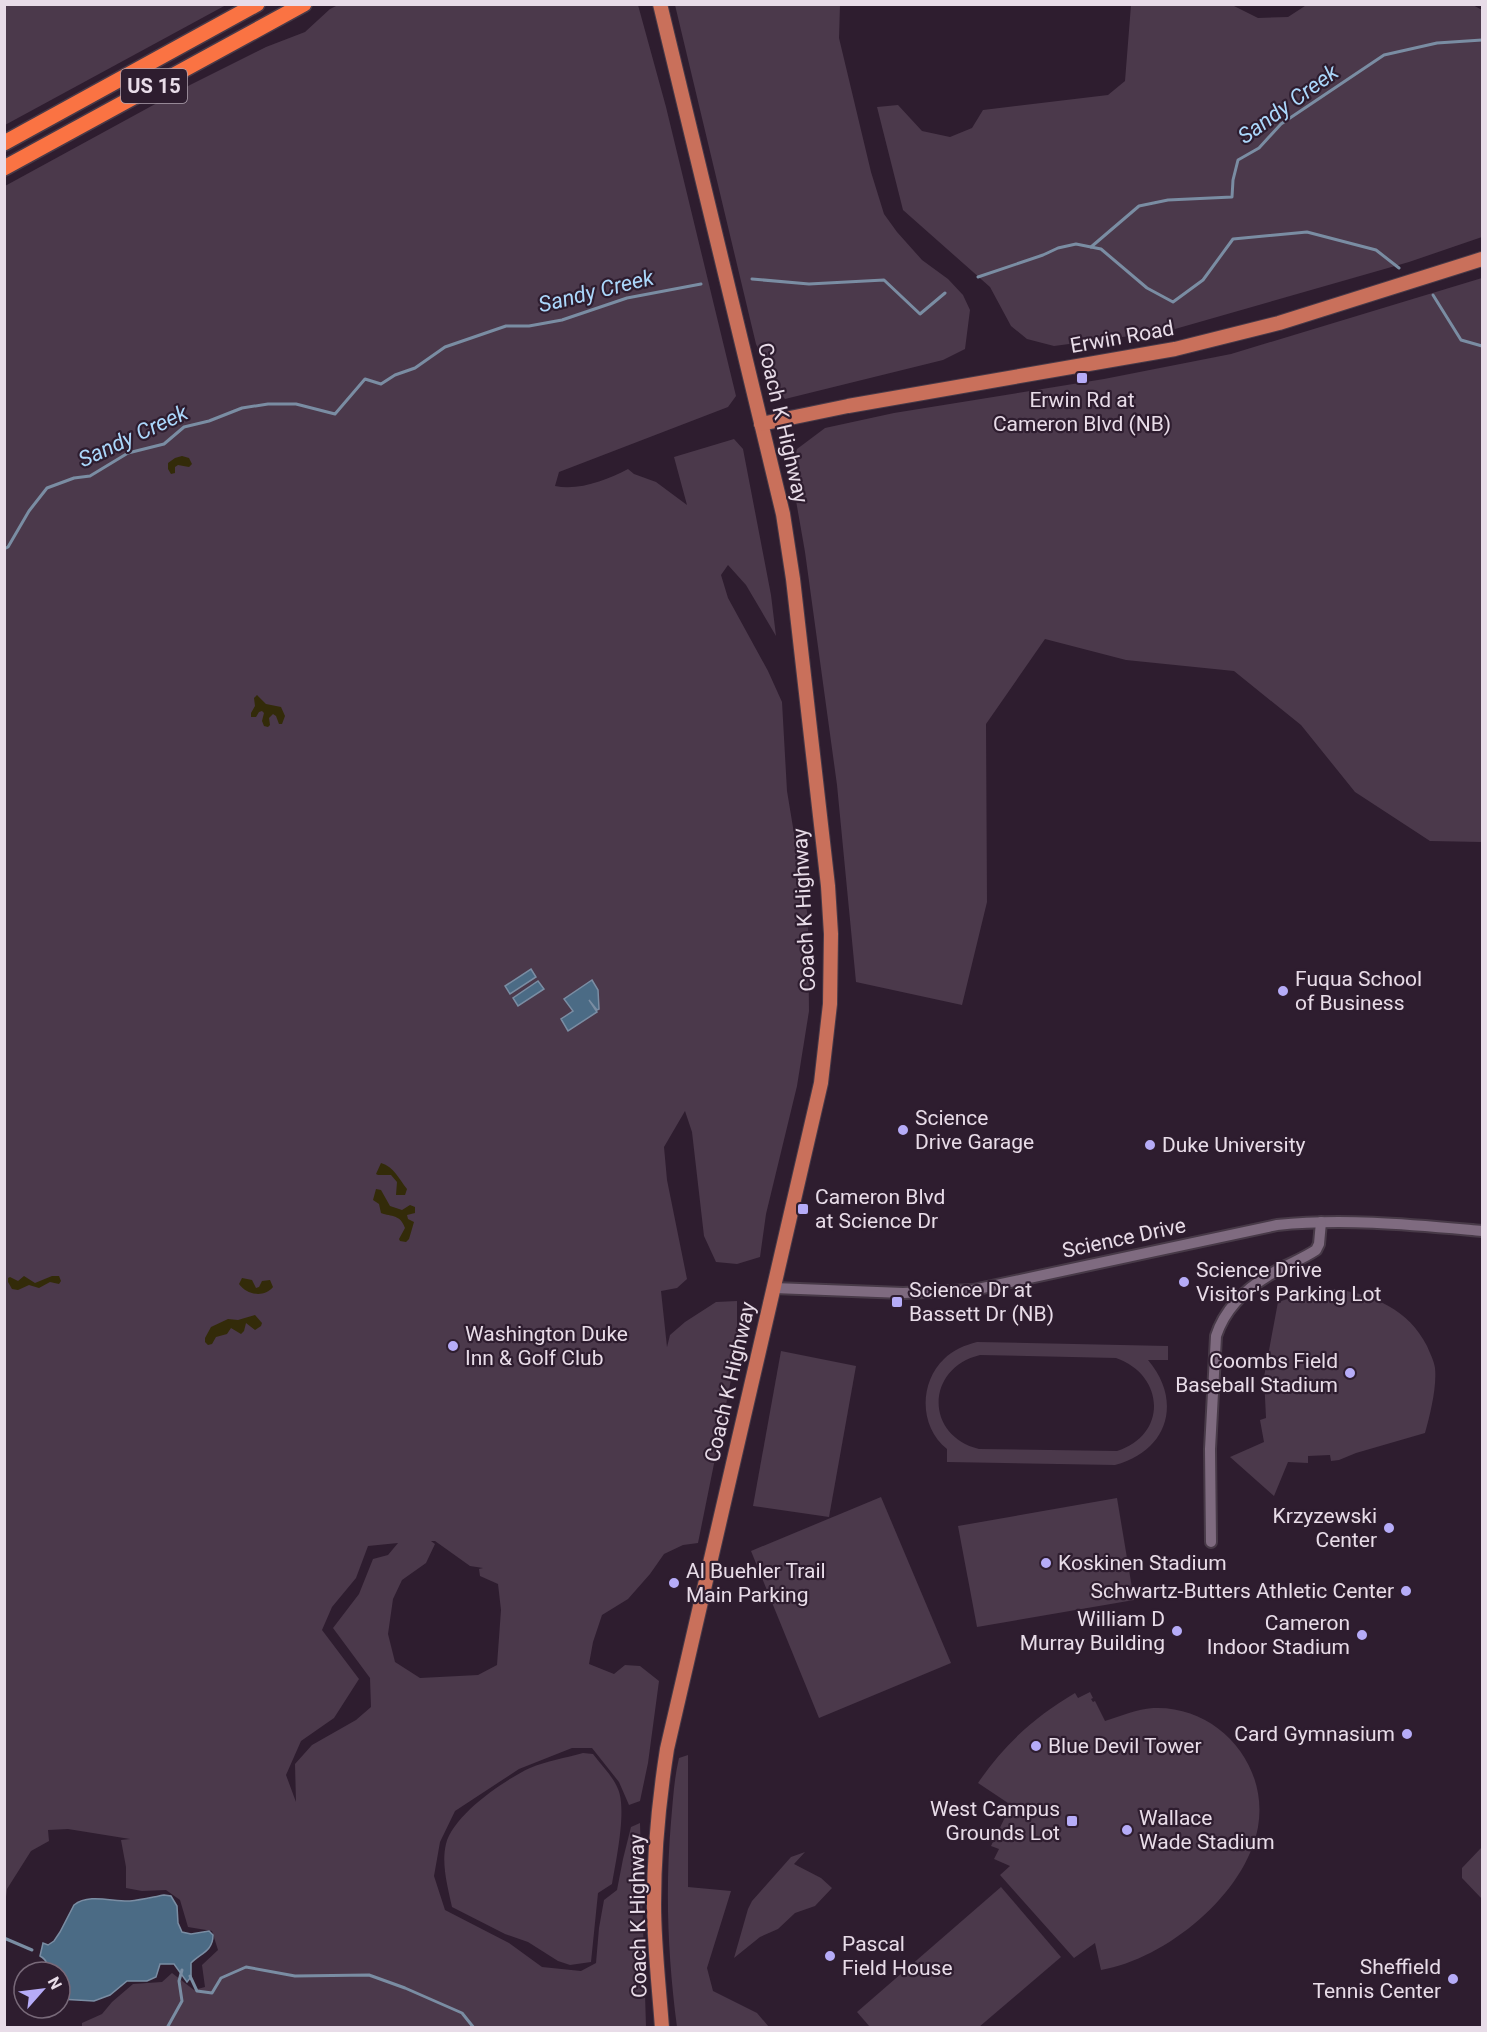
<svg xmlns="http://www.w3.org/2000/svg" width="1487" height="2032" font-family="Roboto,sans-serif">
<rect width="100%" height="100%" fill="#2e1d2f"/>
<!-- green -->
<g fill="#4b394b" fill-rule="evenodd">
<polygon points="5,4 226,4 226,5 5,125"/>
<path d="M338,5H638L666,107L736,396L728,407L559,472L555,486C579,491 607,480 628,469L634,474L656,482L687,505L674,457L734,439L743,449L771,595L776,636L746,585L728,565L721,575L728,598L768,671L782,702L787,791L808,918L809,1011L797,1086L766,1214L760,1257L737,1264L716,1262L704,1236L692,1132L685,1111L664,1147L667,1180L687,1279L677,1288L661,1291L667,1347L670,1335L685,1322L716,1302L737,1301V1350L698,1543L683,1545L664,1554L650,1574L628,1599L602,1615L593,1642L589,1664L614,1674L625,1665L640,1666L659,1681L648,1763L640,1801L629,1805L619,1782L592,1748H572L519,1769L455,1811L440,1842L434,1876L445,1910L509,1943L542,1967L581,1971L596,1963L599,1928L604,1900L617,1890L623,1859L631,1827L640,1823L646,2027H82V2023L102,2014L112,2002L133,1984L162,1982L172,1973L194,1990L205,1987L202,1965L218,1950L212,1931L188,1927L180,1900L166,1890L142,1891L126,1888V1867L121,1840L130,1839L68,1829L48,1830L49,1841L31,1851L7,1889L5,1905V186L190,85L266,47L305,32L330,9ZM431,1541H435L470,1566L483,1568L479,1569L480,1576L498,1584L501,1610L497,1665L478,1675L420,1678L395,1662L388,1634L393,1599L402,1580L426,1563L435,1544ZM398,1543L388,1555L373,1559L359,1594L333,1628L370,1678L371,1707L356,1720L312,1745L295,1764L296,1802L286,1775L301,1741L334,1718L359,1679L322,1630L332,1607L356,1578L368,1546Z"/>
<polygon points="675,5 840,5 839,38 871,172 884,214 897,232 922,260 948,279 963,295 970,310 965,349 943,360 785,399 775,386 756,344"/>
<polygon points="1131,5 1232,5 1258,18 1288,17 1308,4 1471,4 1482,10 1482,237 1409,262 1168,331 1054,346 1027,339 1011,326 990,287 903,210 877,107 898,105 922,131 950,137 972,128 983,110 1108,95 1125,81"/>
<polygon points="1482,278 1482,842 1430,841 1355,792 1301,725 1234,671 1126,660 1045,639 986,724 987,902 962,1005 856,982 837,785 805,552 791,472 797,449 825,428 894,413 1104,379 1231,354"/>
<path d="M1335,1289C1373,1294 1409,1310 1427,1346C1430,1353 1434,1361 1435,1368C1437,1387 1430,1415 1425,1433L1356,1453L1339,1460L1331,1461L1330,1455L1308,1456V1463L1288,1462L1274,1496L1230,1457L1264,1442L1260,1420L1266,1418L1264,1377L1278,1302L1297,1296Z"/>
<path d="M977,1342L1168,1346V1360H1148C1183,1401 1168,1451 1115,1465L947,1462V1449C919,1427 919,1383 944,1359C953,1350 965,1345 977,1342ZM980,1355L1116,1358C1165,1375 1168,1435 1117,1451L979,1449C924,1435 926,1368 980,1355Z"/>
<polygon points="781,1351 856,1366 829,1517 753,1506"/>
<polygon points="881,1497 951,1663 819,1718 751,1551"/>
<polygon points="1117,1498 1134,1600 977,1627 958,1526"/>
<path d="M1090,1692L1093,1698L1091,1699L1093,1702L1095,1701L1105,1721C1121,1716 1137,1709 1153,1708C1217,1705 1269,1764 1258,1827C1246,1894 1166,1959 1101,1970L1095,1943L1074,1958L1000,1875L1010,1866L994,1859L999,1849L991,1846L1011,1805L978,1783C1004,1744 1036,1716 1075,1693L1078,1698Z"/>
<path d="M583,1753L593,1754C601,1765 613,1776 618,1789C627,1810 616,1860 612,1884L598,1893L591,1962L570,1965L558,1961L528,1942L505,1934L452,1907C448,1888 441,1864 446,1844C453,1815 504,1780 530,1768C546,1761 566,1758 583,1753Z"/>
<path d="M688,1755V1887L731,1891L707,1968L713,1991L757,2013L769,2027H677C668,1958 665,1892 671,1822C673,1800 674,1779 679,1758Z"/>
<polygon points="1482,1847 1482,1899 1462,1878 1462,1868"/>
<polygon points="805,1852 794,1864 821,1878 832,1888 815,1906 795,1913 778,1929 760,1937 734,1958 748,1909 752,1901 791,1857"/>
<polygon points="1001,1887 1061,1957 979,2027 870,2027 857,2012"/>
</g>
<!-- sand -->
<g fill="#332b09">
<polygon points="182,456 189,458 192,464 189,467 178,465 175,467 175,473 171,474 168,469 168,463 175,458"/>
<polygon points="257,695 266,704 281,707 285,716 282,724 279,724 276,716 273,714 269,718 270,725 268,727 264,726 262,721 264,713 262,711 259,712 256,717 251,717 251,713 255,706 254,698"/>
<path d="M381,1163C394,1167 399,1179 407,1189L405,1195H396L397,1182L391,1175H378L376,1174Z"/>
<path d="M376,1189L381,1190L390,1206L402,1210L410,1205L415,1207V1213L407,1215L408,1219L414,1222L409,1239L406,1242L400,1241L399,1239L405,1228C400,1214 392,1217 381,1213L379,1204L373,1200Z"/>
<polygon points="24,1276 35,1283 52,1276 59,1276 61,1281 59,1284 50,1282 39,1288 29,1285 18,1290 12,1289 8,1282 8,1278 10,1277 18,1281"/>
<path d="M242,1278L252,1280L256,1288L259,1287L262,1281L270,1280L273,1287C264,1298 247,1295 239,1284Z"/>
<polygon points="255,1315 262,1323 261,1326 255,1330 246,1323 244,1331 241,1334 231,1328 227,1334 216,1337 212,1344 208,1345 205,1342 205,1338 211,1327 228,1319 238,1320"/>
</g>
<!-- water -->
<g fill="#4b6b85" stroke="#7a8da3" stroke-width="1.5">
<polygon points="531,969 536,977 510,994 505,986"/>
<polygon points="592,980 598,990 599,1009 597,1010 589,1000 597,1012 568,1031 561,1019 573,1011 564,999"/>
<polygon points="538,981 544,989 518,1006 513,998"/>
<path d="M164,1895L171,1896L177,1906L178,1923L182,1932L191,1934L209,1931L213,1935C213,1951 201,1953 191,1963V1977L187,1982L174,1964H160L156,1977L147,1981H127L110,1995L94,2001L60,1999V1972H46C48,1964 47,1960 40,1956L43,1943L48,1945L54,1941L60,1932L74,1905C89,1893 113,1902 130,1901C141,1900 153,1897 164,1895Z"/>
</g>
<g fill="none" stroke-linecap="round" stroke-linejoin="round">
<!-- stream -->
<g stroke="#7a8da3" stroke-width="3">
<polyline points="1091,247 1139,206 1168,200 1232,197 1233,180 1238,160 1259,148 1281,124 1384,55 1437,43 1482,40"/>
<polyline points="978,277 1043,255 1058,248 1076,244 1101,249 1147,288 1173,302 1203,280 1233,239 1307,232 1376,250 1399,268"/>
<polyline points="752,279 809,284 884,280 920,314 945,293"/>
<polyline points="1433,295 1461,340 1482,346"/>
<polyline points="4,549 8,547 29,511 47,488 74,478 90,476 128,453 164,444 184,427 209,421 242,408 268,404 296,404 335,414 365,379 381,384 395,375 415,368 445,347 506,326 529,326 562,320 627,298 701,284"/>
<polyline points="4,1938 32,1950"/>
<polyline points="190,1976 197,1991 212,1993 221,1978 246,1967 295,1976 369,1975 405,1988 462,2013 474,2028"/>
<polyline points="167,2028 182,2001 179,1981 182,1970"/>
</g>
<!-- minor casing -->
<g stroke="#483a48" stroke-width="14">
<g id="minor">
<path d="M774,1288L903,1293L973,1290L1277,1225C1346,1218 1414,1225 1482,1231"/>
<path d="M1211,1542L1210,1449L1216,1336C1226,1305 1250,1285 1278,1270C1291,1263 1304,1258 1316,1250L1319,1244L1321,1222"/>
</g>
</g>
<!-- major casing -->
<g stroke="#483a48" stroke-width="16">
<g id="major">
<path d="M660,4L783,514L793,579L828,886L831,934L830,1004L821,1083L667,1749C659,1800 654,1852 654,1904C654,1945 659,1986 662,2028"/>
<polyline points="761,424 848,406 1175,349 1279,323 1482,259"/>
</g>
</g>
<!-- highway casing -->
<g stroke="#483a48" stroke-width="18">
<g id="highway">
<polyline points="4,143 257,4"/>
<polyline points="4,168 304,4"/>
</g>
</g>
<!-- minor -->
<use href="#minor" stroke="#7f6b80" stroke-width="10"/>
<!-- major -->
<use href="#major" stroke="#c9705b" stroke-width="14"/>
<!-- highway -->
<use href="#highway" stroke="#fa7343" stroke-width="15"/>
</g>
<!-- markers -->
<g fill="#b6acf8" stroke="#2e1d2f" stroke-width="2">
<rect x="1076" y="372" width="12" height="12" rx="3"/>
<circle cx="1283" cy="991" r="6"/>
<circle cx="903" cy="1130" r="6"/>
<circle cx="1150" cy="1145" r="6"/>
<rect x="797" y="1203" width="12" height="12" rx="3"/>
<circle cx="1184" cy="1282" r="6"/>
<rect x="891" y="1296" width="12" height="12" rx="3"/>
<circle cx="453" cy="1346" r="6"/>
<circle cx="1350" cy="1373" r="6"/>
<circle cx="1389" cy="1528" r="6"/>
<circle cx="1046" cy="1563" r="6"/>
<circle cx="674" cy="1583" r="6"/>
<circle cx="1406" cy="1591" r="6"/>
<circle cx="1177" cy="1631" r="6"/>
<circle cx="1362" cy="1635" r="6"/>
<circle cx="1407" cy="1734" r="6"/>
<circle cx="1036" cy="1746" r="6"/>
<rect x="1066" y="1815" width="12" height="12" rx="3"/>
<circle cx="1127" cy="1830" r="6"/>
<circle cx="830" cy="1956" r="6"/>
<circle cx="1453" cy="1979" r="6"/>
</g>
<g text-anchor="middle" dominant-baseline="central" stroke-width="4.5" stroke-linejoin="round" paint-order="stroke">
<!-- shield labels -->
<rect fill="#2e1d2f" stroke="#b0a3b0" stroke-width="1.5" x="121" y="69" width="66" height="34" rx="4.5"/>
<g font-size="20" font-weight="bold" fill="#e8dce8">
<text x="154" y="86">US 15</text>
</g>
<!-- street labels -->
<g font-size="21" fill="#e8dce8" stroke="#2e1d2f">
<text transform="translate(1122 337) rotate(-10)">Erwin Road</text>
<text transform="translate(783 423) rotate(77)">Coach K Highway</text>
<text transform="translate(804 910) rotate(-93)">Coach K Highway</text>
<text transform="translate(1124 1238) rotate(-12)">Science Drive</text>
<text transform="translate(730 1382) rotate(-77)">Coach K Highway</text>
<text transform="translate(638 1916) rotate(-91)">Coach K Highway</text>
</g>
<!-- poi labels -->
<g font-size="21" fill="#e8dce8" stroke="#2e1d2f" text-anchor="start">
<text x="1082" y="400" text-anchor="middle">Erwin Rd at<tspan x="1082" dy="24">Cameron Blvd (NB)</tspan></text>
<text x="1295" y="979">Fuqua School<tspan x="1295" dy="24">of Business</tspan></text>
<text x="915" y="1118">Science<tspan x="915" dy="24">Drive Garage</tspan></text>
<text x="1162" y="1145">Duke University</text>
<text x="815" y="1197">Cameron Blvd<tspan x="815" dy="24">at Science Dr</tspan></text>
<text x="1196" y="1270">Science Drive<tspan x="1196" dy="24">Visitor's Parking Lot</tspan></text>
<text x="909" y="1290">Science Dr at<tspan x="909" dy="24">Bassett Dr (NB)</tspan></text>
<text x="465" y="1334">Washington Duke<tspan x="465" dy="24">Inn &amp; Golf Club</tspan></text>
<text x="1338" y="1361" text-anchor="end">Coombs Field<tspan x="1338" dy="24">Baseball Stadium</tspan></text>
<text x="1377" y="1516" text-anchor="end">Krzyzewski<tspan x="1377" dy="24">Center</tspan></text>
<text x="1058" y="1563">Koskinen Stadium</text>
<text x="686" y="1571">Al Buehler Trail<tspan x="686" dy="24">Main Parking</tspan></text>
<text x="1394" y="1591" text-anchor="end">Schwartz-Butters Athletic Center</text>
<text x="1165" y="1619" text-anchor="end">William D<tspan x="1165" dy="24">Murray Building</tspan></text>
<text x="1350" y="1623" text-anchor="end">Cameron<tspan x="1350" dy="24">Indoor Stadium</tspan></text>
<text x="1395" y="1734" text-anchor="end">Card Gymnasium</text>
<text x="1048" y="1746">Blue Devil Tower</text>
<text x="1060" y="1809" text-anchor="end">West Campus<tspan x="1060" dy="24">Grounds Lot</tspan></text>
<text x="1139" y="1818">Wallace<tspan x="1139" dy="24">Wade Stadium</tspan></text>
<text x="842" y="1944">Pascal<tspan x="842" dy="24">Field House</tspan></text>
<text x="1441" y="1967" text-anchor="end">Sheffield<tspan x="1441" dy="24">Tennis Center</tspan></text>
</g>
<!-- water labels -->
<g font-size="22" font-style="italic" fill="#abd7fb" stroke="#2e1d2f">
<text transform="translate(1288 104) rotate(-36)">Sandy Creek</text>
<text transform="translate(596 291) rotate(-14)">Sandy Creek</text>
<text transform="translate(133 436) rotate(-25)">Sandy Creek</text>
</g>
</g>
<!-- border -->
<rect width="1487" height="2032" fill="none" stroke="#e8dce8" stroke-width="12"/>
<!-- north arrow -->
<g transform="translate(42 1990) rotate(62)"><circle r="28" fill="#2e1d2f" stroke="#786979" stroke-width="1.5"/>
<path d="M0-4.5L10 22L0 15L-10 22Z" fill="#b6acf8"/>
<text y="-9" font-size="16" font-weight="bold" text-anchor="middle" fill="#e8dce8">N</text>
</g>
</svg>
